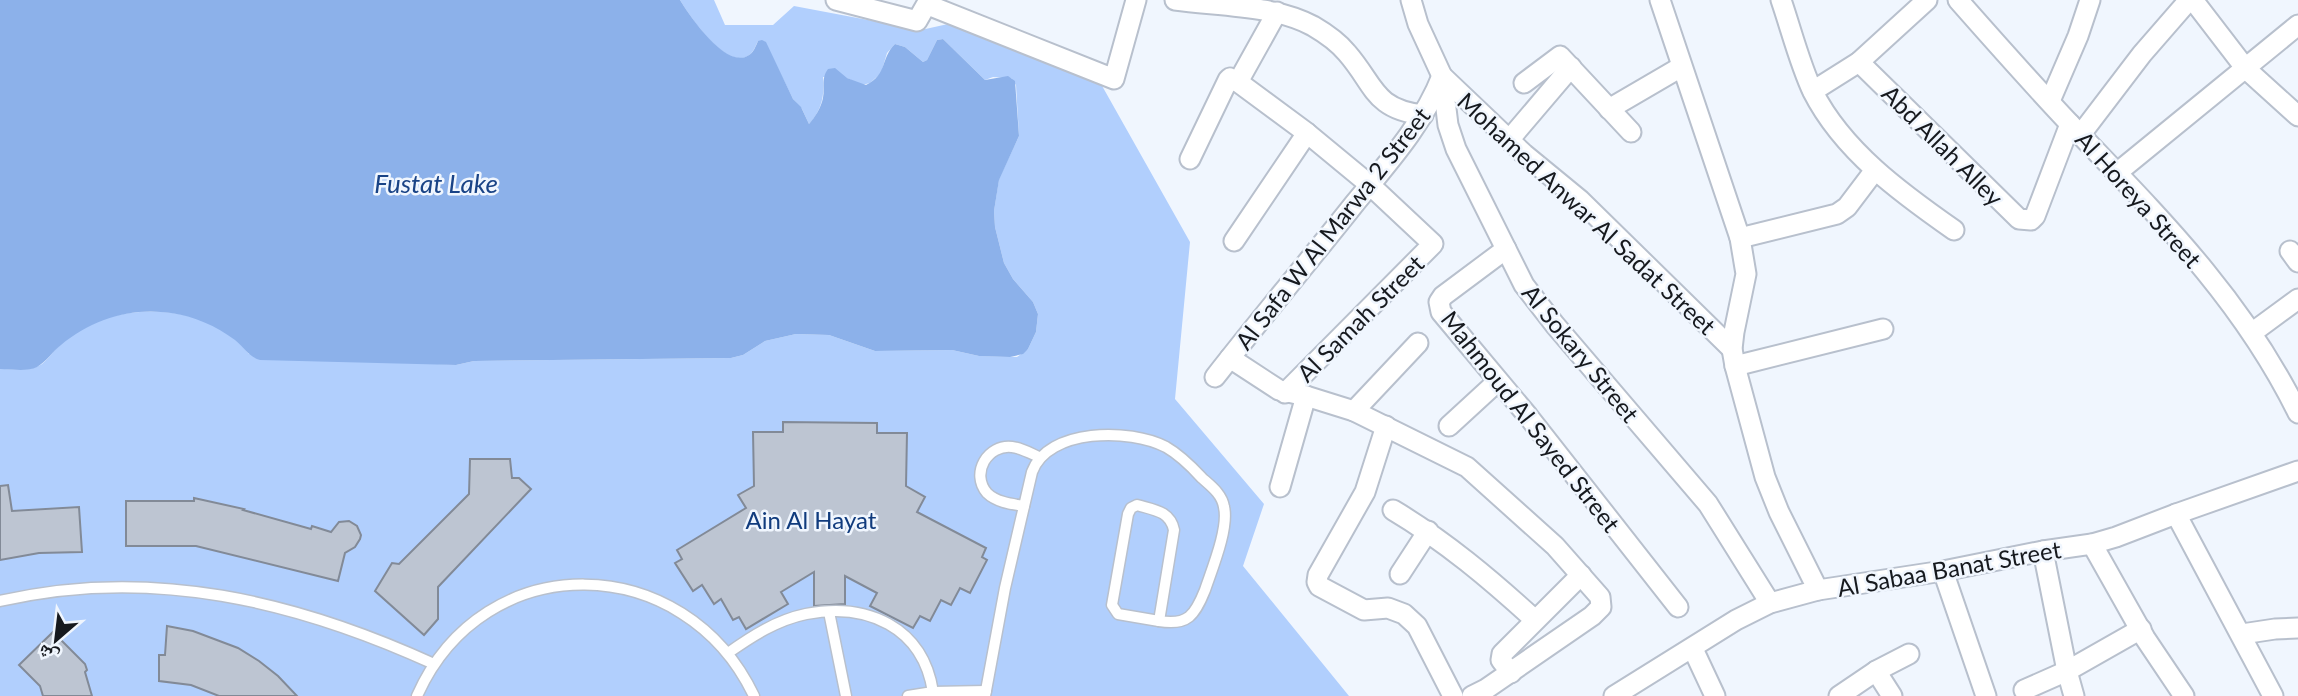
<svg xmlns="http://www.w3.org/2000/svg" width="2298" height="696" font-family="Lato,'Noto Naskh Arabic',sans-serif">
<rect width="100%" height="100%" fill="#f0f6fe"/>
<!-- green -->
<path fill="#b1cffd" d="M680,0H714L725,25H773L794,6L921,30L957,22L1101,84L1190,242L1175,399L1264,504L1243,566L1349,696H0V369C13,369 30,372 42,364C47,360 52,353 57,348C65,340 76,332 87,326C135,301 215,307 249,354L456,365L474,361L731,358L743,355L765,341L796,334L829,335L875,351L952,350L979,356L1017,357L1028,349L1036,332L1038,314L1033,302L1013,279L1004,263L995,227L994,211L999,179L1019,136L1016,85L1011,78L993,77L985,80L943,39L937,40L927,60L923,62L905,47L895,44L887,53L881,73L870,83L862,85L847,78L823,77C825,96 821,111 809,124L802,109L793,99L765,42L758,41C756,45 753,53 749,55C727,72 689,15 680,0Z"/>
<!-- water -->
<path fill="#8cb1ea" d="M0,0H680C689,15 727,71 749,55C753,53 756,46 758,41L762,40L766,42L793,99L801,107L809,124C815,117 821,108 823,98C825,87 821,78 828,69L835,68L847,78L866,85C888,74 880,59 895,44L905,47L923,62L927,60L937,40L943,39L985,80L1008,76L1015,81L1019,136L999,180L994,211L995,227L1004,263L1013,279L1033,302L1038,314L1036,332L1028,349L1023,354L1010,357L979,356L952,350L875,351L829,335L796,334L765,341L743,355L731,358L474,361L456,365L260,360C249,357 244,347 235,340C216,326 194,316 171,313C131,307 92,319 61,345C53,351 46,362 37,367C27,372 11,369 0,369Z"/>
<!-- building -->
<g fill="#bdc5d2" stroke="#828a97" stroke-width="2">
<polygon points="783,422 877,423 877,433 907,433 906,486 925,497 917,512 986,548 982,557 987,560 970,593 960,588 951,605 941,600 930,621 920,616 913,628 870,606 877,593 845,576 845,604 814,606 814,572 781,592 788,604 746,629 739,617 733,620 721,599 714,604 702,585 693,591 675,563 682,559 677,550 746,508 738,495 754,486 753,432 783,432"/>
<polygon points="470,459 510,459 512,478 519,478 531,489 438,587 438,619 424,635 375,591 392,563 399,564 469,494"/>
<polygon points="8,485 12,511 79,507 82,552 39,553 0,560 0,486"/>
<polygon points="194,498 244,509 243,510 311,529 312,526 331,532 339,522 349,521 357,526 361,535 360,539 355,547 345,553 338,581 196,546 126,546 126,501 194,501"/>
<polygon points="167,626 193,631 238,648 259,661 278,676 297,696 219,696 191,685 159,681 159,655 165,655"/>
<polygon points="53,632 85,664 87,670 85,672 92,696 43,696 40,686 19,665"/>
</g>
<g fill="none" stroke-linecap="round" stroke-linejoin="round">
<!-- service casing -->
<g stroke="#b8c0cd" stroke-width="13">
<g id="service">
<path d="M1137,505C1154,510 1170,511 1174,530L1159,621L1118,614L1112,605L1128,514L1131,508Z"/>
<path d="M1024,506C1011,504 996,502 987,493C970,473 988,444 1012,447C1021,448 1030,453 1039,457"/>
<path d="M0,601C151,566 296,601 434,664"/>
<polyline points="829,612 846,696"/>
<path d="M728,653C752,636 777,620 806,614C867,602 923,627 933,692"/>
<path d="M417,696C484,545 685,550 754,696"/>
<polyline points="908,696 933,692 986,691"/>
<path d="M985,696L1005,588L1032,472C1048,428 1130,428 1166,447C1180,455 1191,466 1202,478C1211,486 1222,494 1224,507C1229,528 1212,569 1205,590C1195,615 1188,626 1159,621"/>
</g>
</g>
<!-- minor casing -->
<g stroke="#b8c0cd" stroke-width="23">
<g id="minor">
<polyline points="836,0 917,21 929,0"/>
<path d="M1175,0C1219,6 1274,5 1313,26C1325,33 1338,42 1347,53C1375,85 1373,109 1423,115"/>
<polyline points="1411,0 1418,24 1442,76 1448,125 1456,149 1524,285 1555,325 1708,504 1770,603"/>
<polyline points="1660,0 1740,238 1746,274 1734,332 1732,349 1735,366 1765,477 1779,512 1818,590"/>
<path d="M1781,0C1791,29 1800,65 1813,92C1843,151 1901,193 1954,230"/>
<path d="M1958,0C1995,42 2033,85 2072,126C2159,217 2242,299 2298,413"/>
<polyline points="2193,0 2246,69 2298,116"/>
<polyline points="928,5 1114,79 1136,0"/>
<polyline points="1859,62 2019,219 2031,220 2035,216 2070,124"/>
<polyline points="1238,82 1307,133 1370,185 1433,244 1285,393"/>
<polyline points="1524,83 1560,56 1631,132"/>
<polyline points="1813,91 1859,62 1927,0"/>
<polyline points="2050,101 2078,36 2090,0"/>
<polyline points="1609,109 1681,67"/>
<polyline points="2081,134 2142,54 2189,0"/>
<polyline points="1509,140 1571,67"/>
<polyline points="1190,159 1228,80 1230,78 1238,82 1277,12"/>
<polyline points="2118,172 2298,25"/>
<polyline points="1740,238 1837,214 1847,207 1875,170"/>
<polyline points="1234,241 1307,133"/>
<polyline points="1506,249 1443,296 1439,302 1441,312 1528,416 1678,607"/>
<polyline points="2290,251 2298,262"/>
<polyline points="2253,332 2298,299"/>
<polyline points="1230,358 1279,390 1306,396 1354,411 1467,467 1555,546 1600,597 1601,607 1592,616 1486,689 1472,696"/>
<polyline points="1735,366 1883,329"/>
<path d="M1215,377C1261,318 1309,261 1355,203C1387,164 1424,123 1442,76L1524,154L1580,200L1732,349"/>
<polyline points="1354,411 1418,343"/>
<polyline points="1386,426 1365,492 1318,575 1317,582 1319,586 1364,610 1388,608 1404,614 1417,626 1453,696"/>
<polyline points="1449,426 1498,381"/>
<polyline points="1280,487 1306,396"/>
<path d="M1393,510C1445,541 1490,579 1535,620"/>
<polyline points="2176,514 2273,696"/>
<polyline points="2092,544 2145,638 2184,696"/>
<polyline points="2043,551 2067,671 2074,696"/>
<polyline points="1943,571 1986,696"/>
<polyline points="1400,574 1428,531"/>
<polyline points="2242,634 2275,629 2298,628"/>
<polyline points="1693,649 1715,696"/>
<polyline points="1876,671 1892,696"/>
<polyline points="1511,673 1501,660 1502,654 1581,575"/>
<polyline points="2024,690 2067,671 2141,629"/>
<polyline points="1614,696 1736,620 1770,603 1818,590 1943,571 2043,551 2092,544 2116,537 2176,514 2298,471"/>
<polyline points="1839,696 1876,671 1909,654"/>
</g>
</g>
<!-- service -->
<use href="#service" stroke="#fff" stroke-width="10"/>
<!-- minor -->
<use href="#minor" stroke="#fff" stroke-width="19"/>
</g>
<g text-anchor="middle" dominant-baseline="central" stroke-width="5" stroke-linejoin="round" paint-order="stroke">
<!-- street labels -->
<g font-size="24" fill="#16191e" stroke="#f0f6fe">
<text transform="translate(1943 145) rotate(45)">Abd Allah Alley</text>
<text transform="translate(2139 199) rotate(48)">Al Horeya Street</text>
<text transform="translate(1587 213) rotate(43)">Mohamed Anwar Al Sadat Street</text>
<text transform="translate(1332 228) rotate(-52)">Al Safa W Al Marwa 2 Street</text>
<text transform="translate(1360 318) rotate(-45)">Al Samah Street</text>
<text transform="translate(1581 353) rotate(51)">Al Sokary Street</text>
<text transform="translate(1531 421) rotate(52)">Mahmoud Al Sayed Street</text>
<text transform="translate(1949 568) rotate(-10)">Al Sabaa Banat Street</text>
</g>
<!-- park labels -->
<g font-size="24" fill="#103b7d" stroke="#f0f6fe">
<text x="811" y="519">Ain Al Hayat</text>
</g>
<!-- water labels -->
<g font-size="26" font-style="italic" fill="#194386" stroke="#f0f6fe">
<text x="436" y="183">Fustat Lake</text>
</g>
</g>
<!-- north arrow -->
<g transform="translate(56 640) rotate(208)" stroke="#f0f6fe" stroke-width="5" paint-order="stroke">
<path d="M0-5L12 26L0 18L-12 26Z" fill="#16191e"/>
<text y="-10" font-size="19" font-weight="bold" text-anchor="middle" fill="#16191e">ش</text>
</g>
</svg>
